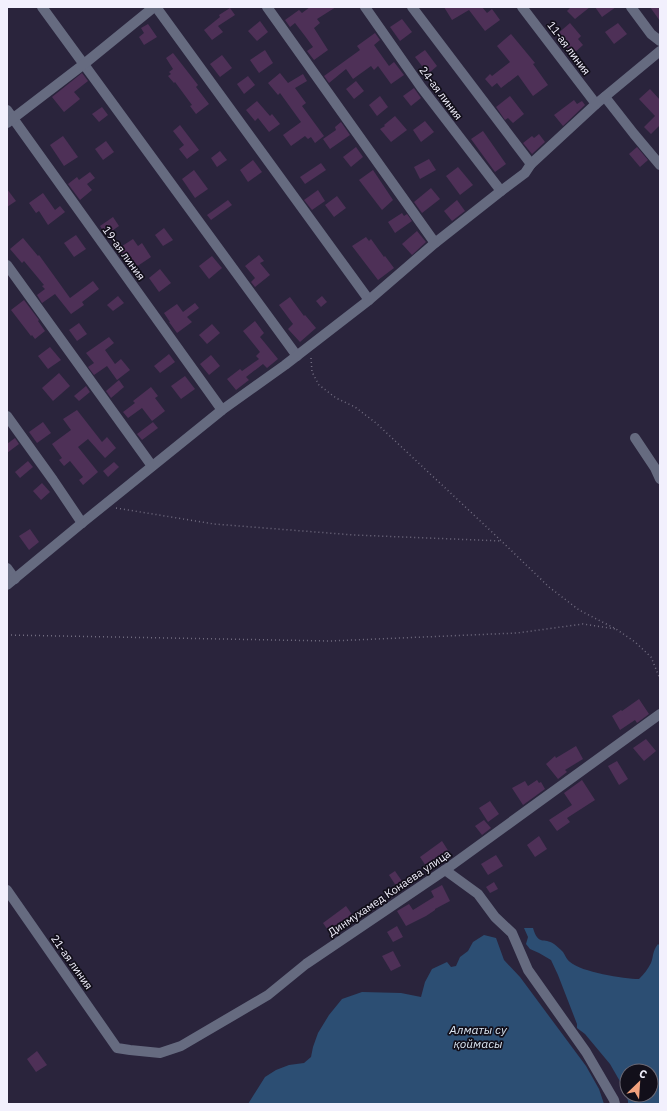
<svg xmlns="http://www.w3.org/2000/svg" width="667" height="1111" font-family="'IBM Plex Sans',sans-serif">
<rect width="100%" height="100%" fill="#2a243c"/>
<!-- water -->
<g fill="#2c4e73" fill-rule="evenodd">
<path d="M524,928H533C538,946 544,937 554,944C557,946 560,949 563,952C565,955 567,960 570,962C581,972 624,979 639,979C644,974 648,969 651,963C654,955 652,952 658,944L660,946V1104H628V1101L625,1090L610,1064L585,1034L577,1028V1024L558,975L551,960L539,953L530,949L526,944L528,937ZM627,1071H651V1095H627Z"/>
<polygon points="484,935 496,938 504,960 520,977 586,1066 599,1089 604,1104 248,1104 265,1077 276,1070 289,1065 304,1063 311,1057 313,1047 318,1033 329,1015 342,999 362,992 401,993 421,997 425,982 432,969 447,962 451,967 456,966 460,957 468,951 473,942"/>
</g>
<!-- building -->
<g fill="#4e3057">
<polygon points="310,7 336,7 317,19 320,23 314,28 328,50 314,60 307,51 313,47 305,36 295,23 290,27 285,20 299,10 302,13"/>
<polygon points="444,7 482,7 487,13 492,9 500,20 485,31 469,10 452,20"/>
<polygon points="571,7 590,7 575,19 567,11"/>
<polygon points="595,7 616,7 602,17"/>
<polygon points="650,7 660,7 660,21"/>
<polygon points="230,8 235,15 218,26 223,32 212,40 204,30 220,17 219,15"/>
<polygon points="402,19 412,32 400,41 390,27"/>
<polygon points="260,21 268,32 257,41 248,31"/>
<polygon points="570,23 581,36 578,39 583,45 572,55 556,35"/>
<polygon points="618,23 627,34 614,44 605,32"/>
<polygon points="148,24 157,37 144,45 139,37 144,33 141,28"/>
<polygon points="375,33 380,40 374,45 389,66 394,62 404,75 391,84 378,66 374,70 371,66 353,79 346,69 329,83 324,76 360,50 357,46"/>
<polygon points="511,34 535,63 533,64 548,85 533,96 518,75 501,88 497,83 492,87 485,79 490,74 492,76 510,62 497,46"/>
<polygon points="265,50 273,63 259,73 250,60"/>
<polygon points="425,50 437,66 428,74 415,57"/>
<polygon points="173,53 198,85 196,87 209,104 196,114 190,106 192,105 175,82 174,83 168,76 171,74 169,72 173,69 166,58"/>
<polygon points="222,55 232,68 220,77 210,64"/>
<polygon points="82,73 88,81 74,92 80,99 64,112 52,97"/>
<polygon points="280,73 288,83 303,74 307,81 295,88 306,103 302,106 324,136 315,143 311,137 308,139 305,136 291,146 283,135 301,122 280,93 278,95 268,83"/>
<polygon points="248,76 255,85 244,94 237,84"/>
<polygon points="356,81 364,91 354,99 346,89"/>
<polygon points="414,88 421,98 411,106 403,96"/>
<polygon points="650,89 660,100 660,125 651,134 644,127 655,116 639,99"/>
<polygon points="380,96 388,107 377,116 369,105"/>
<polygon points="510,96 524,114 513,123 508,118 505,120 496,107"/>
<polygon points="574,100 577,104 582,101 585,105 563,126 554,115"/>
<polygon points="257,101 270,116 272,114 280,124 269,132 258,118 255,121 246,110"/>
<polygon points="102,107 108,115 99,122 92,114"/>
<polygon points="456,109 462,118 456,122 450,113"/>
<polygon points="395,116 407,130 391,142 380,129 385,126 384,125"/>
<polygon points="425,121 434,132 421,142 413,130"/>
<polygon points="341,122 350,135 330,149 323,139 336,130 335,127"/>
<polygon points="180,125 199,150 187,159 179,149 184,145 173,131"/>
<polygon points="483,131 506,164 495,172 471,139"/>
<polygon points="539,134 545,142 532,154 523,143 532,136 534,138"/>
<polygon points="63,136 78,157 64,166 50,145"/>
<polygon points="106,141 114,152 103,160 95,149"/>
<polygon points="356,147 363,157 351,167 343,157"/>
<polygon points="637,147 648,160 640,167 629,154"/>
<polygon points="220,151 227,160 217,167 211,158"/>
<polygon points="429,159 436,170 420,179 414,167"/>
<polygon points="253,160 262,172 248,182 240,170"/>
<polygon points="321,163 326,170 305,184 300,177"/>
<polygon points="458,167 473,185 460,195 446,176"/>
<polygon points="194,170 208,189 195,198 182,179"/>
<polygon points="373,170 393,200 382,210 359,180"/>
<polygon points="90,172 95,178 87,184 92,190 80,200 68,184 77,177 79,180"/>
<polygon points="431,188 440,199 422,213 414,202"/>
<polygon points="7,189 16,201 7,207"/>
<polygon points="318,190 325,201 312,210 304,200"/>
<polygon points="43,193 55,210 60,206 65,212 48,225 39,211 36,213 29,203"/>
<polygon points="337,196 346,208 334,217 325,205"/>
<polygon points="228,200 232,205 211,220 207,215"/>
<polygon points="457,200 465,211 452,221 444,211"/>
<polygon points="402,213 404,216 407,214 412,221 395,233 388,222"/>
<polygon points="113,217 119,226 106,235 100,226"/>
<polygon points="164,228 173,240 163,246 155,235"/>
<polygon points="417,231 426,242 412,255 402,244"/>
<polygon points="76,235 86,249 74,257 64,243"/>
<polygon points="366,237 369,241 371,239 384,257 385,256 394,268 378,280 352,246"/>
<polygon points="23,238 38,256 39,255 70,298 93,281 99,289 82,302 84,305 71,314 55,294 42,303 37,295 45,289 42,286 44,285 24,261 22,263 10,249"/>
<polygon points="133,239 138,246 142,243 151,257 136,267 126,254 121,257 116,250"/>
<polygon points="259,255 264,261 260,263 270,275 255,287 251,282 255,278 245,266"/>
<polygon points="212,256 222,268 209,279 199,266"/>
<polygon points="160,269 171,283 159,292 149,278"/>
<polygon points="118,296 124,303 113,311 107,305"/>
<polygon points="322,296 327,302 321,307 316,301"/>
<polygon points="290,297 304,316 305,315 316,328 300,342 288,329 293,324 279,305"/>
<polygon points="24,300 39,320 38,321 45,331 35,339 32,335 31,336 11,310"/>
<polygon points="195,303 199,308 187,317 192,322 177,333 169,322 170,322 164,313 177,304 183,312"/>
<polygon points="255,321 264,333 260,337 278,359 267,368 263,364 246,377 249,380 236,390 227,379 240,369 242,371 259,359 256,356 260,352 243,331"/>
<polygon points="79,323 87,334 77,341 69,330"/>
<polygon points="212,324 220,333 207,344 199,335"/>
<polygon points="109,337 114,343 105,350 115,364 121,359 130,370 117,380 107,366 94,375 88,367 94,363 86,353"/>
<polygon points="50,347 61,360 48,369 38,356"/>
<polygon points="169,354 175,362 160,373 154,366"/>
<polygon points="211,355 220,366 209,375 200,364"/>
<polygon points="59,373 70,386 53,401 42,388"/>
<polygon points="185,376 195,389 181,399 171,386"/>
<polygon points="119,380 124,387 111,398 106,391"/>
<polygon points="86,386 90,392 79,401 74,396"/>
<polygon points="151,387 158,396 155,398 165,411 152,421 142,408 128,418 123,412 135,403 133,401"/>
<polygon points="77,410 102,442 107,437 116,448 105,458 88,439 78,447 98,472 83,485 79,480 83,477 70,461 64,466 59,460 62,458 52,444 71,430 63,419"/>
<polygon points="43,422 51,433 37,443 29,432"/>
<polygon points="153,422 158,428 142,440 137,434"/>
<polygon points="15,438 19,444 7,453 7,444"/>
<polygon points="28,461 33,467 20,478 15,472"/>
<polygon points="114,462 119,467 108,477 103,471"/>
<polygon points="42,483 50,492 41,500 33,491"/>
<polygon points="30,529 39,542 29,550 19,536"/>
<polygon points="639,699 649,714 637,723 635,720 620,730 612,716 621,710 622,711"/>
<polygon points="646,739 656,751 644,761 633,748"/>
<polygon points="576,746 583,759 565,770 567,772 558,779 546,764 555,756 556,758"/>
<polygon points="617,761 628,779 619,785 608,766"/>
<polygon points="537,780 539,783 541,782 545,789 523,805 512,788 525,781 528,786"/>
<polygon points="582,780 595,800 567,818 570,822 557,831 549,820 572,805 564,793"/>
<polygon points="490,801 499,814 488,822 479,808"/>
<polygon points="484,820 491,828 482,835 475,826"/>
<polygon points="539,836 547,849 535,857 527,845"/>
<polygon points="442,841 451,855 441,862 441,861 428,869 420,857"/>
<polygon points="496,855 503,866 488,875 481,864"/>
<polygon points="395,871 404,884 398,889 389,875"/>
<polygon points="494,882 498,889 490,893 486,887"/>
<polygon points="442,885 450,901 435,909 435,910 426,916 406,926 397,911 409,904 413,910 434,897 431,891"/>
<polygon points="346,906 356,920 332,936 323,923"/>
<polygon points="397,926 403,937 393,942 387,932"/>
<polygon points="393,951 401,966 391,971 382,956"/>
<polygon points="37,1051 47,1065 36,1072 27,1059"/>
</g>
<g fill="none" stroke-linecap="round" stroke-linejoin="round">
<!-- path -->
<g stroke="#726d81" stroke-width="1.5" stroke-dasharray="1 3" stroke-linecap="butt">
<polyline points="311,358 312,372 319,385 336,398 355,407 376,423 492,532 549,587 579,610 616,629 635,642 651,657 660,679"/>
<polyline points="116,508 214,524 354,535 502,541"/>
<polyline points="7,635 330,641 517,633 583,624 616,629"/>
</g>
<!-- minor -->
<g stroke="#666b80" stroke-width="10">
<polyline points="42,7 297,356"/>
<polyline points="156,7 369,300"/>
<polyline points="267,7 435,243"/>
<polyline points="365,7 421,87 501,191"/>
<polyline points="522,7 596,104"/>
<polyline points="631,7 651,34 660,41"/>
<polyline points="605,97 634,134 660,165"/>
<polyline points="7,110 222,410"/>
<polyline points="7,123 84,64 154,7"/>
<polyline points="531,164 596,104 660,51"/>
<polyline points="7,265 152,466"/>
<polyline points="7,416 53,480 82,523"/>
<polyline points="635,438 655,468 660,479"/>
<polyline points="7,568 15,579"/>
<polyline points="7,585 82,523 222,410 285,365 369,300 435,243 501,191 525,173 531,164 412,7"/>
<polyline points="445,870 478,894 495,917 512,933 528,970 586,1052 614,1100 615,1104"/>
<polyline points="7,890 117,1048 130,1050 160,1053 181,1046 268,995 306,964 445,870 660,714"/>
</g>
</g>
<g text-anchor="middle" dominant-baseline="central" stroke-width="3.5" stroke-linejoin="round" paint-order="stroke">
<!-- street labels -->
<g font-size="11" fill="#f2f0fd" stroke="#120f1a">
<text transform="translate(569 48) rotate(53)">11-ая линия</text>
<text transform="translate(441 93) rotate(53)">24-ая линия</text>
<text transform="translate(124 253) rotate(54)">19-ая линия</text>
<text transform="translate(389 893) rotate(-34)">Динмухамед Конаева улица</text>
<text transform="translate(72 962) rotate(55)">21-ая линия</text>
</g>
<!-- water labels -->
<g font-size="12" font-style="italic" fill="#dae5f1" stroke="#120f1a">
<text x="478" y="1029">Алматы су<tspan x="478" dy="14">қоймасы</tspan></text>
</g>
</g>
<!-- border -->
<rect width="667" height="1111" fill="none" stroke="#f2f0fd" stroke-width="16"/>
<!-- north arrow -->
<g transform="translate(639 1083) rotate(25)"><circle r="19" fill="#120f1a" stroke="#6c6975"/>
<path d="M0-3L7 15L0 10L-7 15Z" fill="#f1a17d"/>
<text y="-6" font-size="11" font-weight="bold" text-anchor="middle" fill="#f2f0fd">С</text>
</g>
</svg>
